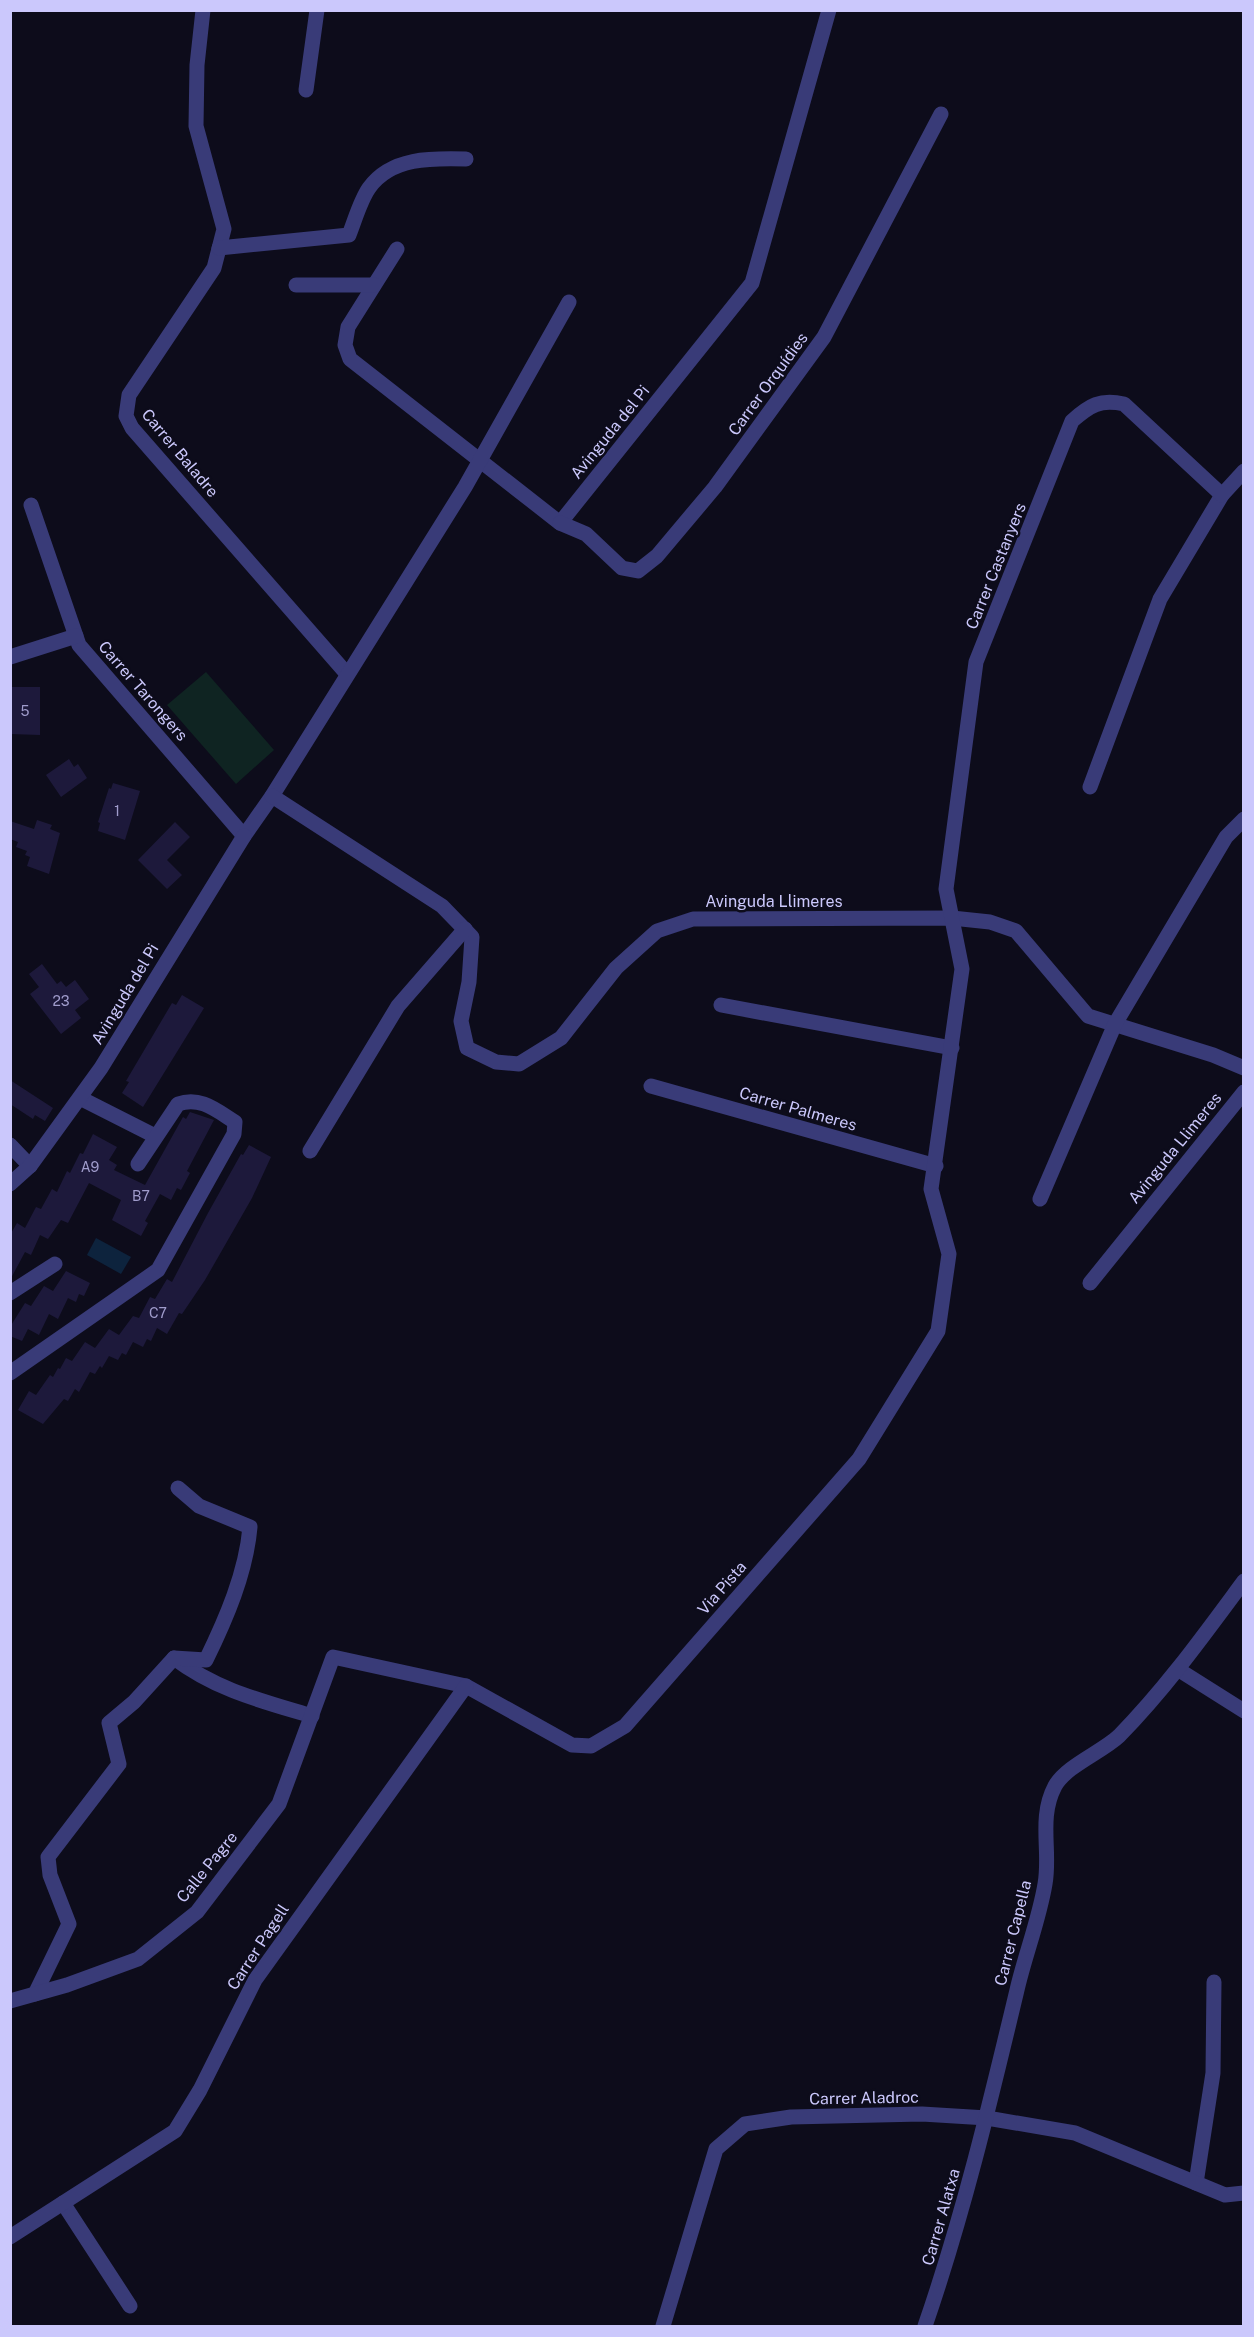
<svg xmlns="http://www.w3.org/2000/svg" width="1254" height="2337" font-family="'Public Sans',sans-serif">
<rect width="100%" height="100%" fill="#0d0c1b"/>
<!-- green -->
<polygon fill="#0f2422" points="206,672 274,750 236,784 167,705"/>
<!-- water -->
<polygon fill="#0d233d" points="96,1238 131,1257 121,1274 87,1255"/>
<!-- building -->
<g fill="#1d193b">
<polygon points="10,687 40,687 40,735 10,734"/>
<polygon points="69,759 74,767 78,764 87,778 61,797 46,775"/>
<polygon points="113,783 140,791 125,840 98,831 100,823 98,822 109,788 111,789"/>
<polygon points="37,820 52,825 50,829 60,833 49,874 27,866 30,857 25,855 27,851 16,847 18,842 10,839 10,821 34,829"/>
<polygon points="175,822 190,837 167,860 182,875 167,889 138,860"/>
<polygon points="42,964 57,984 61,981 66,987 75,980 89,999 75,1010 81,1018 61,1034 30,994 39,987 29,974"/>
<polygon points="182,995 204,1008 143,1107 122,1093 129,1082 126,1081 172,1003 176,1005"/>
<polygon points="10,1080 53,1108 45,1121 35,1115 33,1119 10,1104"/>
<polygon points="190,1112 214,1120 187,1171 190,1173 181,1190 177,1188 171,1200 160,1194 145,1221 148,1223 141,1236 112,1220 121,1200 89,1183 68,1223 61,1220 48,1239 40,1235 31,1255 25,1252 10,1280 10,1235 17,1223 25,1228 36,1207 41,1209 52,1189 57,1192 67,1171 70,1173 80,1153 83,1154 93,1134 117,1147 109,1160 117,1165 114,1170 145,1185 183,1117 186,1119"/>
<polygon points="249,1145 271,1157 252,1198 205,1280 182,1314 179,1313 167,1334 157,1328 151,1341 147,1339 143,1347 133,1342 126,1355 122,1353 118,1360 109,1356 102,1368 100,1366 95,1374 90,1372 79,1392 75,1389 68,1401 64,1399 43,1424 18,1410 29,1391 36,1395 50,1375 53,1377 58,1368 60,1369 66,1358 72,1361 85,1342 95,1348 109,1329 119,1335 133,1316 139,1318 150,1297 155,1299 167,1279 172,1282 208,1213 241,1154 243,1155"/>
<polygon points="66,1271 90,1283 84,1296 79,1294 76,1302 68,1298 58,1319 49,1314 39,1335 28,1329 22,1341 10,1336 10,1327 25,1303 31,1306 44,1286 53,1291"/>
</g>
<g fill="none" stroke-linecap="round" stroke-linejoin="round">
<!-- minor -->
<g stroke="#393b78" stroke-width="15">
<polyline points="203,10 197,65 196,126 224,229 214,268 129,395 126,416 132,428 347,674"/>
<polyline points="306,90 317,10"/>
<path d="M219,248L349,235C355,220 360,201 369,188C391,157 432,158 466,159"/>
<polyline points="397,249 348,327 345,345 350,359 560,523 752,283 829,10"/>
<polyline points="296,285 374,285"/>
<polyline points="31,505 79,645 244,836 272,796 465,487 569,302"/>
<polyline points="560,523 586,534 622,568 638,571 657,556 715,487 824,337 941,114"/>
<polyline points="10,657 76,636"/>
<polyline points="1090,787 1160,599 1222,495"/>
<polyline points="272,796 442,906 472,937 469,982 461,1021 467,1048 496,1062 519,1064 561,1038 616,968 657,931 693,919 952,918 990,922 1016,931 1088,1016 1213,1055 1244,1068"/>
<polyline points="721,1005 952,1048"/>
<polyline points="651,1086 936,1166"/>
<polyline points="80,1098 155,1136"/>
<polyline points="10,1145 30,1166"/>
<polyline points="310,1151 398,1006 465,929"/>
<polyline points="10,1184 30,1166 101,1068 244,836"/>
<polyline points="1040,1199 1115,1024 1226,837 1244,819"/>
<polyline points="1090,1283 1244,1092"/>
<polyline points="10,1293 55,1264"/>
<path d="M10,1373L158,1270L234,1134L235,1122C216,1110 200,1096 178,1104L138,1164"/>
<path d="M174,1658C216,1690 262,1701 312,1716"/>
<polyline points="1179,1670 1244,1711"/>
<path d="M35,1994L69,1924L50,1875L48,1857L119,1764L109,1723L134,1702L174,1658L206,1660C226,1619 246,1573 250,1527L199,1506L178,1488"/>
<path d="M10,2001L67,1985L138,1959L197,1912L279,1804L333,1657L466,1686L572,1745L591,1746L625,1726L859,1459L938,1331L949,1254L931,1189L962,969L946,889L976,662L1072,421C1090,405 1100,399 1124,404L1222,495L1244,471"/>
<polyline points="1196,2183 1213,2073 1214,1982"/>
<polyline points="63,2203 130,2306"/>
<polyline points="10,2237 175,2131 200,2090 255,1980 466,1686"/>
<polyline points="663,2326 716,2149 745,2124 791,2117 922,2114 987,2118 1075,2133 1225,2195 1244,2193"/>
<path d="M925,2326C963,2216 990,2103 1017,1990C1025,1955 1039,1920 1045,1884C1051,1851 1038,1818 1055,1786C1066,1766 1102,1752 1119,1736C1166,1688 1204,1635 1244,1581"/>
</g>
</g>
<g text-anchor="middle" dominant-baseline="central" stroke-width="5" stroke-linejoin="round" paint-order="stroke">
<!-- number labels -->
<g font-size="14" fill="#a09ccc">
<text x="25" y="711">5</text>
<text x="117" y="811">1</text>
<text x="61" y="1001">23</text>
<text x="90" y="1167">A9</text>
<text x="141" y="1196">B7</text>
<text x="158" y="1313">C7</text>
</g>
<!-- street labels -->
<g font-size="16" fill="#cbc8fc" stroke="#0d0c1b">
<text transform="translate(768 384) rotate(-54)">Carrer Orquídies</text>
<text transform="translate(610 432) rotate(-51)">Avinguda del Pi</text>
<text transform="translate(180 453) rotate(50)">Carrer Baladre</text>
<text transform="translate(996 566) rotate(-68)">Carrer Castanyers</text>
<text transform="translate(143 691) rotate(49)">Carrer Tarongers</text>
<text x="774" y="901">Avinguda Llimeres</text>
<text transform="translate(125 994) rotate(-59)">Avinguda del Pi</text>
<text transform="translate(798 1109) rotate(16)">Carrer Palmeres</text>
<text transform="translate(1175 1148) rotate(-51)">Avinguda Llimeres</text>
<text transform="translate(722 1588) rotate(-49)">Via Pista</text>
<text transform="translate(207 1867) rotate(-51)">Calle Pagre</text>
<text transform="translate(1013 1933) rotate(-76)">Carrer Capella</text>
<text transform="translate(258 1947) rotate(-57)">Carrer Pagell</text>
<text transform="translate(864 2098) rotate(-1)">Carrer Aladroc</text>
<text transform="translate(941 2217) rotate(-74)">Carrer Alatxa</text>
</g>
</g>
<!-- border -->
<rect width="1254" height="2337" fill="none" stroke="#cbc8fc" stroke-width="24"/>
</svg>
